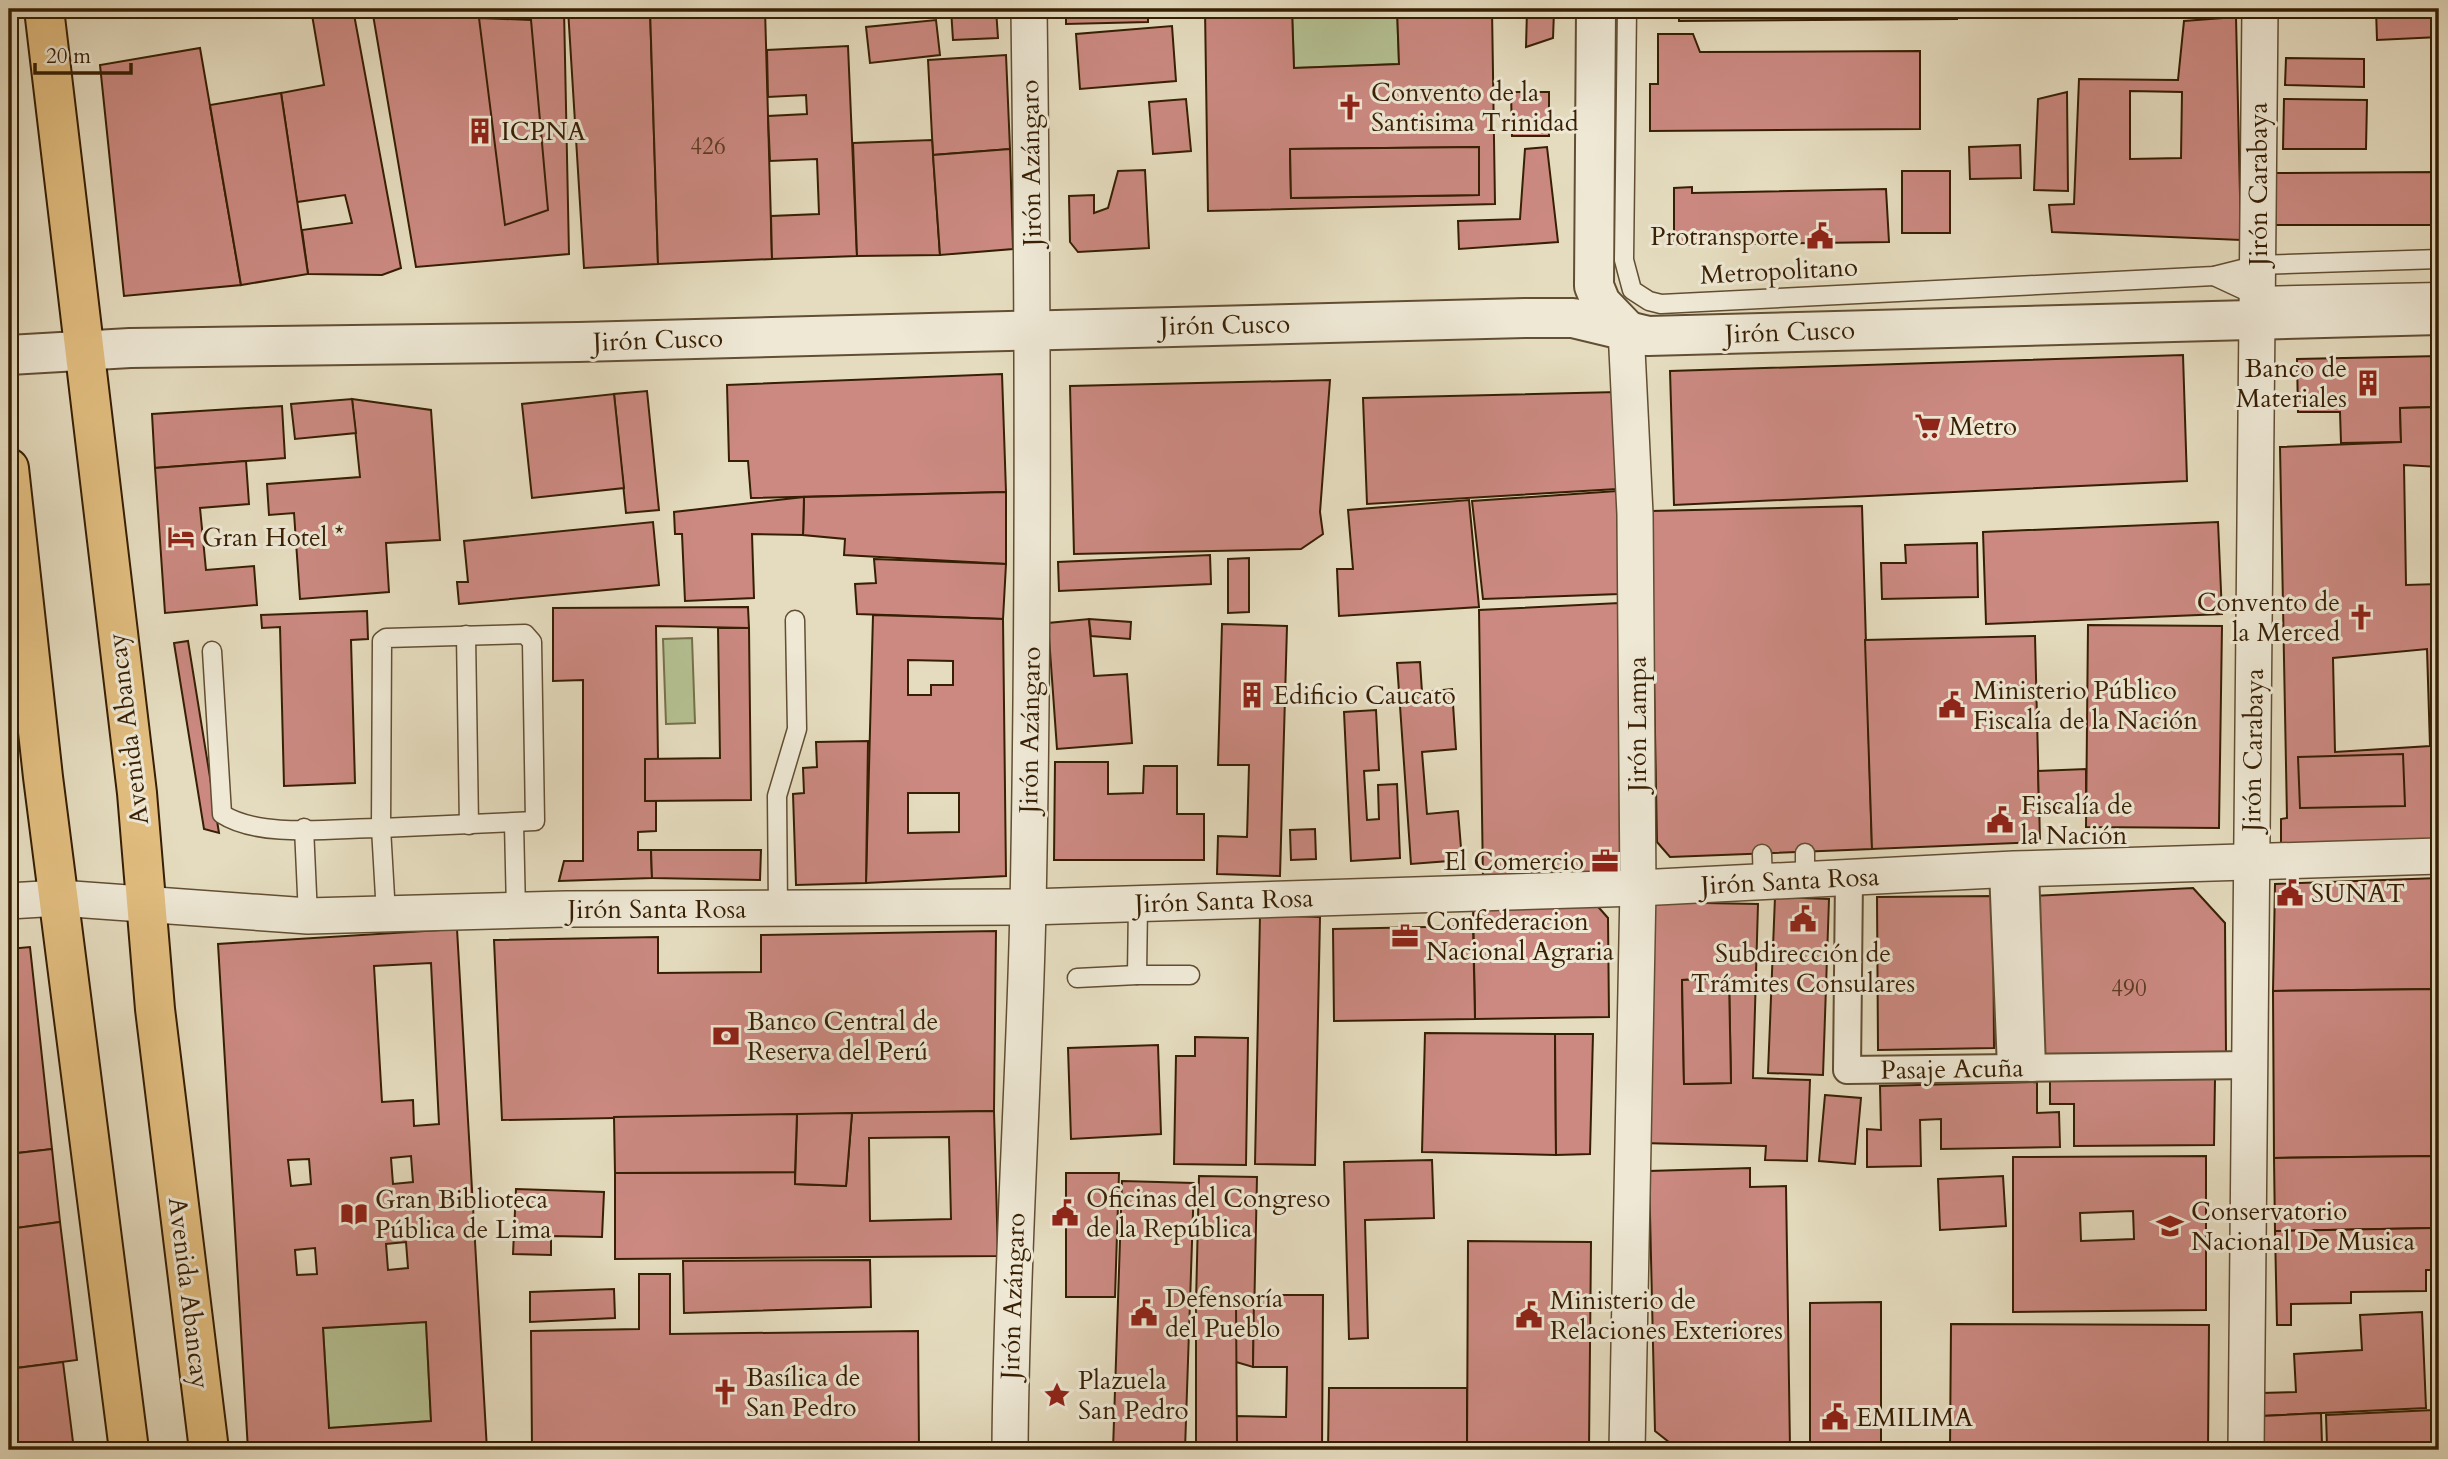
<svg xmlns="http://www.w3.org/2000/svg" width="2448" height="1459" font-family="Cardo,serif">
<rect width="100%" height="100%" fill="#e5dcbf"/>
<filter id="stains"><feTurbulence type="fractalNoise" baseFrequency=".00286" numOctaves="4"/><feColorMatrix values="0 0 0 0 .2 0 0 0 0 .09 0 0 0 0 .02 0 0 0 .5 -.17"/></filter>
<radialGradient id="worn" r=".72"><stop offset=".6" stop-color="#630" stop-opacity="0"/><stop offset="1" stop-color="#630" stop-opacity=".3"/></radialGradient>
<!-- green -->
<g fill="#b4c092" stroke="#76704a" stroke-width="2">
<polygon points="1292,9 1397,9 1399,64 1294,68"/>
<polygon points="692,638 695,723 666,724 663,639"/>
<polygon points="426,1322 431,1421 329,1428 323,1328"/>
</g>
<!-- building -->
<g fill="#cb8981" stroke="#371f03" stroke-width="2" fill-rule="evenodd">
<polygon points="311,9 353,9 401,268 382,275 308,274 302,230 352,223 345,195 297,202 281,93 324,85"/>
<polygon points="372,9 564,9 569,254 416,267"/>
<polygon points="568,9 650,9 658,264 584,268"/>
<polygon points="650,9 765,9 772,259 658,264"/>
<polygon points="951,9 996,9 998,38 953,40"/>
<polygon points="1148,9 1148,22 1066,24 1066,10"/>
<path d="M1205,9H1292L1294,68L1399,64L1397,9H1492L1495,204L1208,211ZM1479,147V195L1291,198L1290,149Z"/>
<polygon points="1679,9 1957,9 1957,19 1679,21"/>
<polygon points="1978,9 2045,9 2046,13 1978,17"/>
<polygon points="2376,9 2439,9 2439,37 2377,40"/>
<polygon points="1527,10 1554,11 1553,38 1526,47"/>
<path d="M2236,17L2241,240L2052,232L2049,205L2074,204L2079,79L2178,80L2184,21ZM2130,91L2182,92L2181,158L2130,159Z"/>
<polygon points="479,18 531,20 548,210 505,225"/>
<polygon points="936,20 940,55 870,63 866,27"/>
<polygon points="1172,26 1176,81 1080,89 1076,34"/>
<polygon points="1658,34 1693,34 1700,52 1920,51 1920,129 1650,131 1650,84 1658,84"/>
<polygon points="848,46 857,256 772,259 771,216 819,214 817,159 770,161 768,116 807,114 806,95 768,97 767,50"/>
<polygon points="200,48 241,285 124,296 100,65"/>
<polygon points="1006,55 1010,149 933,155 928,60"/>
<polygon points="2286,58 2364,59 2364,87 2285,85"/>
<polygon points="1511,92 1549,92 1549,136 1512,136"/>
<polygon points="2067,92 2068,191 2034,190 2038,99"/>
<polygon points="281,93 308,274 241,285 210,105"/>
<polygon points="1186,99 1191,151 1153,154 1149,102"/>
<polygon points="2284,99 2367,100 2366,149 2283,149"/>
<polygon points="932,140 940,255 857,256 853,143"/>
<polygon points="2020,145 2021,178 1970,179 1969,147"/>
<polygon points="1479,147 1479,195 1291,198 1290,149"/>
<polygon points="1547,147 1558,242 1459,249 1458,221 1520,219 1525,149"/>
<polygon points="1010,149 1013,249 940,255 933,155"/>
<polygon points="1145,170 1149,248 1078,252 1070,242 1069,196 1094,195 1094,213 1108,208 1118,171"/>
<rect x="1902" y="171" width="48" height="62"/>
<polygon points="2439,172 2439,225 2271,225 2272,173"/>
<polygon points="1692,187 1692,193 1886,189 1889,242 1674,245 1674,188"/>
<polygon points="2183,355 2187,481 1674,505 1670,371"/>
<polygon points="2439,356 2439,407 2400,408 2401,442 2341,443 2340,412 2298,412 2297,359"/>
<polygon points="1002,374 1006,492 751,498 748,461 729,461 727,385"/>
<polygon points="1330,380 1320,512 1323,534 1301,549 1074,554 1070,386"/>
<polygon points="647,391 659,510 626,513 614,394"/>
<polygon points="1617,392 1617,489 1367,504 1363,398"/>
<polygon points="614,394 624,488 532,498 522,404"/>
<polygon points="352,399 431,410 440,540 386,543 389,592 300,599 294,513 269,515 267,484 360,477"/>
<polygon points="352,399 356,433 295,439 291,404"/>
<polygon points="282,406 285,458 155,468 152,414"/>
<path d="M2439,407V467L2404,465L2406,585L2439,584V843L2281,857V819L2287,818L2280,447L2401,442L2400,408ZM2427,649L2430,746L2335,752L2333,658Z"/>
<polygon points="246,461 249,504 200,508 206,570 254,566 257,605 165,613 155,468"/>
<polygon points="1617,491 1619,594 1483,599 1472,501"/>
<polygon points="1006,492 1006,564 844,555 845,539 803,535 804,497"/>
<polygon points="804,497 803,535 752,534 754,598 685,601 682,534 675,534 674,512"/>
<polygon points="1469,500 1479,607 1339,616 1337,569 1353,569 1348,510"/>
<polygon points="1862,506 1872,849 1670,857 1657,842 1651,511"/>
<polygon points="653,522 659,585 459,604 457,582 468,582 464,541"/>
<polygon points="2218,522 2222,614 1986,624 1983,532"/>
<polygon points="1977,543 1978,597 1882,599 1881,563 1906,563 1905,545"/>
<polygon points="1210,555 1211,584 1059,591 1058,562"/>
<polygon points="1249,558 1249,612 1228,613 1228,559"/>
<polygon points="874,559 1006,564 1003,619 857,614 855,584 876,583"/>
<polygon points="1619,603 1620,875 1483,880 1479,610"/>
<polygon points="748,607 749,628 656,626 658,759 645,759 645,801 656,801 656,831 638,832 638,850 651,850 652,878 559,881 564,861 583,861 583,680 553,681 553,608"/>
<polygon points="367,611 368,639 351,640 355,783 284,786 280,627 262,628 261,615"/>
<path d="M873,615L1003,619L1006,876L866,883ZM908,660L953,661V685H931V695H908ZM908,793H959V832L908,833Z"/>
<polygon points="1089,619 1094,676 1127,674 1132,743 1057,749 1048,623"/>
<polygon points="1089,619 1131,622 1130,639 1091,636"/>
<polygon points="1222,624 1287,626 1280,876 1217,874 1218,836 1247,837 1249,765 1218,765"/>
<polygon points="2088,625 2222,626 2219,828 2086,827"/>
<polygon points="718,628 749,628 751,800 645,801 645,759 720,758"/>
<polygon points="2035,636 2040,842 1872,849 1865,640"/>
<polygon points="188,641 219,833 204,829 174,643"/>
<polygon points="1420,662 1422,692 1452,689 1456,749 1422,752 1427,814 1458,811 1462,860 1411,864 1397,663"/>
<polygon points="1376,710 1379,770 1364,771 1367,820 1379,819 1378,785 1397,784 1400,858 1351,861 1344,712"/>
<polygon points="868,741 866,883 796,885 793,794 804,793 803,768 817,767 816,742"/>
<polygon points="2403,754 2405,806 2300,808 2298,757"/>
<polygon points="1055,762 1108,762 1108,794 1143,793 1144,766 1177,766 1177,814 1204,814 1204,860 1054,860"/>
<polygon points="2086,769 2086,808 2039,809 2038,771"/>
<polygon points="1315,829 1316,859 1291,860 1290,830"/>
<polygon points="651,850 761,850 760,880 652,878"/>
<polygon points="2439,878 2439,989 2273,991 2275,884"/>
<polygon points="2193,888 2225,923 2226,1053 2033,1056 2032,896"/>
<polygon points="1993,896 1994,1048 1878,1050 1877,897"/>
<polygon points="1775,897 1829,899 1823,1075 1768,1073"/>
<polygon points="1593,901 1608,918 1609,1017 1475,1019 1473,904"/>
<path d="M1648,902L1758,904L1753,1078L1810,1080L1807,1161L1765,1160L1766,1146L1641,1143ZM1729,978L1731,1083L1684,1084L1682,980Z"/>
<polygon points="1260,915 1320,917 1315,1165 1255,1164"/>
<polygon points="1473,926 1475,1019 1334,1021 1333,929"/>
<path d="M457,929L487,1450H248L218,944ZM431,963L439,1124L414,1126L413,1100L382,1102L374,966ZM411,1156L413,1182L393,1184L391,1158ZM309,1159L311,1184L291,1186L288,1160ZM406,1242L408,1268L388,1270L386,1244ZM315,1248L317,1274L297,1275L295,1250ZM426,1322L431,1421L329,1428L323,1328Z"/>
<polygon points="996,931 994,1111 502,1120 494,940 658,937 658,973 761,972 761,935"/>
<polygon points="30,947 52,1149 9,1154 9,949"/>
<polygon points="1729,978 1731,1083 1684,1084 1682,980"/>
<polygon points="2439,989 2439,1228 2434,1228 2434,1156 2274,1158 2273,991"/>
<polygon points="1425,1033 1555,1034 1556,1155 1422,1152"/>
<polygon points="1555,1034 1593,1034 1590,1154 1556,1155"/>
<polygon points="1195,1037 1248,1038 1246,1165 1174,1164 1176,1056 1195,1056"/>
<polygon points="1158,1045 1161,1134 1071,1139 1068,1048"/>
<polygon points="2050,1079 2215,1079 2214,1145 2074,1146 2074,1104 2050,1104"/>
<polygon points="2037,1082 2037,1113 2059,1112 2060,1147 1941,1149 1941,1119 1920,1120 1921,1166 1867,1167 1867,1129 1881,1130 1880,1086"/>
<polygon points="1825,1095 1861,1098 1855,1164 1819,1161"/>
<path d="M994,1111L998,1256L615,1259V1173L795,1172V1184L846,1186L852,1113ZM949,1137L951,1219L870,1221L869,1138Z"/>
<polygon points="852,1113 846,1186 795,1184 797,1114"/>
<polygon points="797,1114 795,1172 615,1173 614,1117"/>
<polygon points="52,1149 60,1222 9,1229 9,1154"/>
<path d="M2206,1156V1310L2013,1312V1157ZM2133,1211L2134,1239L2081,1241L2080,1213Z"/>
<polygon points="2434,1156 2434,1228 2275,1231 2274,1158"/>
<polygon points="1432,1160 1434,1218 1365,1220 1368,1338 1349,1339 1344,1162"/>
<polygon points="1750,1168 1750,1187 1786,1186 1790,1448 1679,1450 1655,1431 1649,1171"/>
<polygon points="1066,1173 1119,1173 1115,1297 1066,1297"/>
<polygon points="1199,1176 1257,1177 1253,1367 1236,1362 1236,1304 1196,1303"/>
<polygon points="2003,1176 2006,1226 1940,1230 1938,1179"/>
<polygon points="1122,1181 1194,1183 1185,1450 1113,1450"/>
<polygon points="516,1189 604,1192 602,1237 551,1236 551,1255 513,1254"/>
<polygon points="60,1222 77,1360 9,1369 9,1229"/>
<polygon points="2434,1228 2439,1228 2439,1270 2426,1270 2426,1291 2351,1292 2351,1303 2291,1304 2291,1325 2277,1325 2275,1231"/>
<polygon points="1468,1241 1591,1242 1589,1450 1467,1450"/>
<polygon points="870,1260 871,1307 684,1313 683,1261"/>
<polygon points="639,1274 670,1274 670,1334 918,1331 919,1450 532,1450 531,1331 639,1329"/>
<polygon points="614,1289 615,1318 530,1322 530,1292"/>
<polygon points="1254,1295 1323,1295 1322,1450 1237,1450 1236,1416 1286,1417 1287,1367 1253,1367"/>
<polygon points="1881,1302 1881,1450 1810,1450 1810,1303"/>
<polygon points="1196,1303 1236,1304 1237,1450 1196,1450"/>
<polygon points="2422,1312 2426,1408 2262,1416 2261,1393 2296,1392 2294,1354 2362,1350 2360,1315"/>
<polygon points="1951,1324 2209,1325 2208,1449 1950,1448"/>
<polygon points="63,1362 74,1450 9,1450 9,1369"/>
<polygon points="1329,1388 1467,1388 1467,1450 1328,1450"/>
<polygon points="2432,1393 2439,1393 2439,1442 2327,1446 2326,1415 2433,1410"/>
<polygon points="2321,1413 2322,1445 2264,1447 2262,1416"/>
</g>
<g fill="none" stroke-linecap="round" stroke-linejoin="round">
<!-- service casing -->
<g stroke="#624e32" stroke-width="21">
<g id="service">
<polyline points="1627,9 1624,260 1632,290 1649,301 1661,304 2214,276 2258,265 2439,259"/>
<polyline points="2214,276 2257,296 2439,292"/>
<polygon points="525,634 532,642 535,821 381,828 382,641 386,638"/>
<polyline points="466,635 469,825"/>
<path d="M212,651L222,814C260,839 336,828 381,828L386,914"/>
<polyline points="514,823 516,911"/>
<polyline points="304,828 308,916"/>
<polyline points="1805,853 1805,881"/>
<polyline points="1762,854 1763,883"/>
<polyline points="1138,903 1137,975 1190,975"/>
<polyline points="778,908 777,796 797,729 795,620"/>
<polyline points="1077,978 1137,975"/>
</g>
</g>
<!-- pedestrian casing -->
<g stroke="#624e32" stroke-width="30">
<g id="pedestrian">
<polyline points="2025,869 2032,1068"/>
<polyline points="2003,870 2011,1068"/>
<polyline points="1849,879 1847,1070 2250,1065"/>
</g>
</g>
<!-- minor casing -->
<g stroke="#624e32" stroke-width="38">
<g id="minor">
<polyline points="1626,329 1635,514 1638,888 1627,1450"/>
<polyline points="9,901 59,898 308,916 566,909 1028,907 1638,888 2014,869 2439,856"/>
<path d="M1010,1450C1011,1269 1024,1088 1028,907C1034,608 1033,308 1029,9"/>
<polyline points="2246,1450 2260,9"/>
</g>
</g>
<!-- tertiary casing -->
<g stroke="#624e32" stroke-width="42">
<g id="tertiary">
<polyline points="1596,9 1594,286 1601,303 1626,329"/>
<polyline points="9,355 130,348 578,342 1525,318 1573,318 1648,336 2439,315"/>
</g>
</g>
<!-- primary casing -->
<g stroke="#371f03" stroke-width="42">
<g id="primary">
<polyline points="44,9 137,793 155,1009 209,1450"/>
<polyline points="9,468 43,777 129,1450"/>
</g>
</g>
<!-- service -->
<use href="#service" stroke="#eee8d5" stroke-width="18"/>
<!-- pedestrian -->
<use href="#pedestrian" stroke="#eee8d5" stroke-width="26"/>
<!-- minor -->
<use href="#minor" stroke="#eee8d5" stroke-width="35"/>
<!-- tertiary -->
<use href="#tertiary" stroke="#eee8d5" stroke-width="38"/>
<!-- primary -->
<use href="#primary" stroke="#e2be80" stroke-width="38"/>
</g>
<!-- icons -->
<defs>
<g id="church-bare" transform="scale(2.1)"><path d="M-1.2-6h2.4v3.5h3.3v2.4h-3.3V6h-2.4V-.1h-3.3v-2.4h3.3Z" fill="#8f2418" stroke="#eee8d5" stroke-width="2.5" paint-order="stroke"/></g>
<g id="building-bare" transform="scale(2.1)"><path d="M-4-6H4V6H1V3H-1V6H-4ZM-2.5-4.3h1.7v1.8h-1.7ZM.8-4.3h1.7v1.8H.8ZM-2.5-1h1.7V.8h-1.7ZM.8-1h1.7V.8H.8Z" fill="#8f2418" stroke="#eee8d5" stroke-width="2.5" paint-order="stroke"/></g>
<g id="civic-bare" transform="scale(2.1)"><path d="M-.6-6.5H3V-4.5H.6V-3L4-1V1h2V6H-6V1h2V-1L-.6-3ZM-1.2 2.5V6h2.4V2.5Z" fill="#8f2418" stroke="#eee8d5" stroke-width="2.5" paint-order="stroke"/></g>
<g id="supermarket-bare" transform="scale(2.1)"><path d="M-6-5.5h2.5l.6 2H6L4.5 2H-2.5L-4.4-4H-6ZM-1.5 3.2a1.3 1.3 0 1 0 .1 0ZM3 3.2a1.3 1.3 0 1 0 .1 0Z" fill="#8f2418" stroke="#eee8d5" stroke-width="2.5" paint-order="stroke"/></g>
<g id="hotel-bare" transform="scale(2.1)"><path d="M-6-4.5h1.5V1H6V5H4.5V3h-9V5H-6ZM-4 0a1.8 1.8 0 1 1 3.6 0ZM.5 0V-2.5h3Q6-2.5 6 0Z" fill="#8f2418" stroke="#eee8d5" stroke-width="2.5" paint-order="stroke"/></g>
<g id="office-bare" transform="scale(2.1)"><path d="M-6-3h4V-5.5h4V-3h4V5H-6ZM-1-4.5V-3h2v-1.5ZM-6 0V1H6V0Z" fill="#8f2418" stroke="#eee8d5" stroke-width="2.5" paint-order="stroke"/></g>
<g id="bank-bare" transform="scale(2.1)"><path d="M-6-4H6V4H-6ZM0-2.3a2.3 2.3 0 1 0 0 4.6a2.3 2.3 0 1 0 0-4.6Z" fill="#8f2418" stroke="#eee8d5" stroke-width="2.5" paint-order="stroke"/></g>
<g id="library-bare" transform="scale(2.1)"><path d="M-6-4Q-3-5.5-.7-3.5V5Q-3 3-6 4ZM6-4Q3-5.5 .7-3.5V5Q3 3 6 4Z" fill="#8f2418" stroke="#eee8d5" stroke-width="2.5" paint-order="stroke"/></g>
<g id="university-bare" transform="scale(2.1)"><path d="M0-5L7-2L0 1L-7-2ZM-4 1L0 2.5L4 1V4Q0 6-4 4Z" fill="#8f2418" stroke="#eee8d5" stroke-width="2.5" paint-order="stroke"/></g>
<g id="sight-bare" transform="scale(2.1)"><path d="M0-6L1.8-2.2L6-1.7L2.9 1.2L3.7 5.4L0 3.3L-3.7 5.4L-2.9 1.2L-6-1.7L-1.8-2.2Z" fill="#8f2418" stroke="#eee8d5" stroke-width="2.5" paint-order="stroke"/></g>
</defs>
<g fill-rule="evenodd">
<use href="#church-bare" x="1350" y="107"/>
<use href="#building-bare" x="480" y="131"/>
<use href="#civic-bare" x="1820" y="236"/>
<use href="#building-bare" x="2368" y="383"/>
<use href="#supermarket-bare" x="1928" y="426"/>
<use href="#hotel-bare" x="181" y="537"/>
<use href="#church-bare" x="2361" y="617"/>
<use href="#building-bare" x="1252" y="695"/>
<use href="#civic-bare" x="1952" y="705"/>
<use href="#civic-bare" x="2000" y="820"/>
<use href="#office-bare" x="1605" y="861"/>
<use href="#civic-bare" x="2290" y="893"/>
<use href="#civic-bare" x="1803" y="919"/>
<use href="#office-bare" x="1405" y="936"/>
<use href="#bank-bare" x="726" y="1036"/>
<use href="#civic-bare" x="1065" y="1213"/>
<use href="#library-bare" x="354" y="1214"/>
<use href="#university-bare" x="2170" y="1226"/>
<use href="#civic-bare" x="1144" y="1313"/>
<use href="#civic-bare" x="1529" y="1315"/>
<use href="#church-bare" x="725" y="1392"/>
<use href="#sight-bare" x="1057" y="1395"/>
<use href="#civic-bare" x="1835" y="1417"/>
</g>
<g text-anchor="middle" dominant-baseline="central" stroke-width="6" stroke-linejoin="round" paint-order="stroke">
<!-- number labels -->
<g font-size="23" fill="#5c3a22">
<text x="708" y="146">426</text>
<text x="2129" y="988">490</text>
</g>
<!-- poi labels -->
<g font-size="26" fill="#371f03" stroke="#eee8d5" text-anchor="start">
<text x="1371" y="92">Convento de la<tspan x="1371" dy="30">Santisima Trinidad</tspan></text>
<text x="501" y="131">ICPNA</text>
<text x="1799" y="236" text-anchor="end">Protransporte</text>
<text x="2347" y="368" text-anchor="end">Banco de<tspan x="2347" dy="30">Materiales</tspan></text>
<text x="1949" y="426">Metro</text>
<text x="202" y="537">Gran Hotel *</text>
<text x="2340" y="602" text-anchor="end">Convento de<tspan x="2340" dy="30">la Merced</tspan></text>
<text x="1973" y="690">Ministerio Público<tspan x="1973" dy="30">Fiscalía de la Nación</tspan></text>
<text x="1273" y="695">Edificio Caucato</text>
<text x="2021" y="805">Fiscalía de<tspan x="2021" dy="30">la Nación</tspan></text>
<text x="1584" y="861" text-anchor="end">El Comercio</text>
<text x="2311" y="893">SUNAT</text>
<text x="1426" y="921">Confederacion<tspan x="1426" dy="30">Nacional Agraria</tspan></text>
<text x="1803" y="953" text-anchor="middle">Subdirección de<tspan x="1803" dy="30">Trámites Consulares</tspan></text>
<text x="747" y="1021">Banco Central de<tspan x="747" dy="30">Reserva del Perú</tspan></text>
<text x="1086" y="1198">Oficinas del Congreso<tspan x="1086" dy="30">de la República</tspan></text>
<text x="375" y="1199">Gran Biblioteca<tspan x="375" dy="30">Pública de Lima</tspan></text>
<text x="2191" y="1211">Conservatorio<tspan x="2191" dy="30">Nacional De Musica</tspan></text>
<text x="1165" y="1298">Defensoría<tspan x="1165" dy="30">del Pueblo</tspan></text>
<text x="1550" y="1300">Ministerio de<tspan x="1550" dy="30">Relaciones Exteriores</tspan></text>
<text x="746" y="1377">Basílica de<tspan x="746" dy="30">San Pedro</tspan></text>
<text x="1078" y="1380">Plazuela<tspan x="1078" dy="30">San Pedro</tspan></text>
<text x="1856" y="1417">EMILIMA</text>
</g>
<!-- street labels -->
<g font-size="26" fill="#371f03" stroke="#eee8d5">
<text transform="translate(1031 163) rotate(-91)">Jirón Azángaro</text>
<text transform="translate(2258 184) rotate(-90)">Jirón Carabaya</text>
<text transform="translate(1779 271) rotate(-3)">Metropolitano</text>
<text transform="translate(1225 325) rotate(-1)">Jirón Cusco</text>
<text transform="translate(1790 332) rotate(-2)">Jirón Cusco</text>
<text transform="translate(658 340) rotate(-2)">Jirón Cusco</text>
<text transform="translate(1637 724) rotate(-90)">Jirón Lampa</text>
<text transform="translate(128 729) rotate(-97)">Avenida Abancay</text>
<text transform="translate(1030 730) rotate(-89)">Jirón Azángaro</text>
<text transform="translate(2253 750) rotate(-89)">Jirón Carabaya</text>
<text transform="translate(1790 881) rotate(-3)">Jirón Santa Rosa</text>
<text transform="translate(1224 901) rotate(-2)">Jirón Santa Rosa</text>
<text x="657" y="909">Jirón Santa Rosa</text>
<text transform="translate(1952 1069) rotate(-1)">Pasaje Acuña</text>
<text transform="translate(189 1293) rotate(83)">Avenida Abancay</text>
<text transform="translate(1013 1296) rotate(-88)">Jirón Azángaro</text>
</g>
</g>
<!-- margin -->
<rect width="2448" height="1459" fill="none" stroke="#e5dcbf" stroke-width="35"/>
<rect x="10" y="10" width="2427" height="1438" fill="none" stroke="#371f03" stroke-width="3.5"/>
<rect x="18" y="18" width="2413" height="1424" fill="none" stroke="#371f03" stroke-width="2"/>
<!-- scale -->
<path d="M35 63v10h96v-10" fill="none" stroke="#371f03" stroke-width="3.5"/>
<text x="46" y="63" font-size="21" fill="#371f03" stroke="#eee8d5" stroke-width="5" paint-order="stroke">20 m</text>
<rect width="100%" height="100%" filter="url(#stains)"/>
<rect width="100%" height="100%" fill="url(#worn)"/>
</svg>
